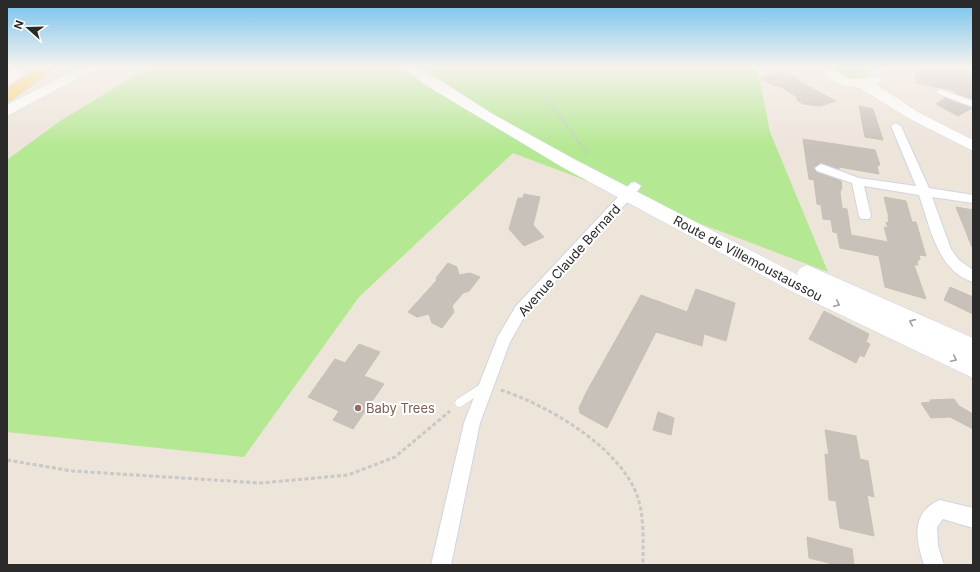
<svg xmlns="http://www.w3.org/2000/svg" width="980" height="572" font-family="Inter,sans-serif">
<rect width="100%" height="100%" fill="#ede4da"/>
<!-- green -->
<g fill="#b4e892">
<polygon points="149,67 757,67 770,132 828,272 513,153 359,297 244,457 7,432 7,160 60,121"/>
<path d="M865,67L869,71L868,76C859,81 841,78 835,67Z"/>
</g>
<!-- building -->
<g fill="#c8c1ba" stroke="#c9c0b4">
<polygon points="916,68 961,68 971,70 973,99 955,93 957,91 916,83"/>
<polygon points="775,73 791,75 798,79 798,81 836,101 820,106 803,104 797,100 797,97 781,87 775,86 760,78"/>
<polygon points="945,98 972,108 958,116 936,104"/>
<polygon points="859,106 873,109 883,140 865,137"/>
<polygon points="803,139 875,150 880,165 877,166 879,174 839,167 839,169 822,163 814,169 817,172 841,181 842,188 840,192 842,208 847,209 851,235 888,242 884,227 888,228 886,222 889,223 888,217 889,218 884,197 906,201 912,222 916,222 926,256 919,255 920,260 917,260 918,265 914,265 926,299 885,287 879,256 840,248 837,233 833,232 831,220 823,219 821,205 817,204 814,180 809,179"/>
<polygon points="524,194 540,197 533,225 544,237 524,246 509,229 518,198 523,198"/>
<polygon points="956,207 973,210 973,247 972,247"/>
<polygon points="448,263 457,267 459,275 470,273 480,277 469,291 463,293 452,306 454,312 442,328 432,323 429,314 417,317 408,312 437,280 436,278"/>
<polygon points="950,287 973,297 973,314 944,300"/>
<polygon points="696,289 735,303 726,341 704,334 702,346 656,332 607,428 580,413 579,408 587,391 641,295 687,312"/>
<polygon points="824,311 869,334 866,342 870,344 864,357 860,355 856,363 809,339"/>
<polygon points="359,344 380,352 364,376 384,384 353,429 333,420 339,411 308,397 335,359 345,363"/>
<polygon points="954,399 959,406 973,414 973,429 950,417 931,418 921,403 931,402 930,400"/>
<polygon points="658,412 674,418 671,435 653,430"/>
<polygon points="825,430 856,436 860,459 868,461 874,497 867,495 874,536 840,528 836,501 829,500 825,454 829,455"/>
<polygon points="807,537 852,549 854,565 837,565 809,558"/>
</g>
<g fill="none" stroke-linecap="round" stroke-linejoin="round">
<!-- lane casing -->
<g stroke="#d0d4e4" stroke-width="1">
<polygon id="lane" points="484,382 487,383 488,386 487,389 462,406 459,407 456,406 455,403 456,400"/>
</g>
<!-- street casing -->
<g stroke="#d0d4e4" stroke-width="2">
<g id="street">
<polygon points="875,67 884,67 881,74 878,75 873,72"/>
<polygon points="941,89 973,101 973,107 938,94 936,92"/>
<path d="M896,123L901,126L929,188L973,195V203L932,197L951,249L959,260L973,270V282C937,271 930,226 919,195L864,186L871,216L869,219H861L859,216L852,183L817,171L815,168L821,164L859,178L916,186L891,126Z"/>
<polygon points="635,182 641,186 639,189 526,314 510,342 480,423 451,565 431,565 464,423 498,336 516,306 631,183"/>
<path d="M940,500L973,508V528L943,519L937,527L938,546L944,565H924C916,540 910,512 940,500Z"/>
</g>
</g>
<!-- secondary casing -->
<g stroke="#d0d4e4" stroke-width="1">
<g id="secondary">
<polygon points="14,67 30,67 12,84 7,85 7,74"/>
<polygon points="80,67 99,67 7,116 7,105"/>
<polygon points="403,67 420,67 491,113 574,159 798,275 797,273 800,268 807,265 814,268 973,338 973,378 795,293 562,167 424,84"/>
<path d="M819,67H833C851,87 862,74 880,78L882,81L877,85L918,112L973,140V151L908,118L860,88L843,85L830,79Z"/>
</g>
</g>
<!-- primary casing -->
<g stroke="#c8c8c8" stroke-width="2">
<polygon id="primary" points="39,67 56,67 12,99 7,101 7,89"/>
</g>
<!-- path-far1 -->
<polyline stroke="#c8c8c8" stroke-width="2" stroke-dasharray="2.5 1.5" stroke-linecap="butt" points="519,67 533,79 588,155"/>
<!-- path -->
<g stroke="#c8c8c8" stroke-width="3" stroke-dasharray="4 2.5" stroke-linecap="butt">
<path d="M501,390C547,405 614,444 635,490C645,513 643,540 643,565"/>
<polyline points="7,460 72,471 261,483 348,475 395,457 450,411"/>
</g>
<!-- lane -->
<use href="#lane" fill="#fff" fill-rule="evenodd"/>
<!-- street -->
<use href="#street" fill="#fff" fill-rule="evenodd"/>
<!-- secondary -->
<use href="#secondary" fill="#fff" fill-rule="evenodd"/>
<!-- primary -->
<use href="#primary" fill="#fbcb51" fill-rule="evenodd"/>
</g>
<!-- one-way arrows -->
<defs><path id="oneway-chevron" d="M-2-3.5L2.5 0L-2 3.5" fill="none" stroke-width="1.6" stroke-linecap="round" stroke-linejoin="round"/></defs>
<g stroke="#9f9f9f">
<use href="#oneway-chevron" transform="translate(837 304) rotate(25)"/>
<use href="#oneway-chevron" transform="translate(912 322) rotate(-156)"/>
<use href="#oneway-chevron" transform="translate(954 359) rotate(25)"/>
</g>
<!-- sky -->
<linearGradient id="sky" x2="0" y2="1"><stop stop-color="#73c2ee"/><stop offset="0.45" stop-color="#f7f3ee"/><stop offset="1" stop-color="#f7f3ee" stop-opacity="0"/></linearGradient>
<rect width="980" height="148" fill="url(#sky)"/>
<!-- markers -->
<circle fill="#8d6e63" stroke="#fff" stroke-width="1.5" cx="358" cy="408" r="4"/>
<g text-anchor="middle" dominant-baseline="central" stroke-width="4" stroke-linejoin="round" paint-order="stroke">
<!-- street labels -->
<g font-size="13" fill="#2a2a2a" stroke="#fff">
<text transform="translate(748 258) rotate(28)">Route de Villemoustaussou</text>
<text transform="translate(569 260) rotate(-48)">Avenue Claude Bernard</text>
</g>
<!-- education labels -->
<g font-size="13" fill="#785e54" stroke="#fff" text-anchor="start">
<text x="366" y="408">Baby Trees</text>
</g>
</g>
<!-- border -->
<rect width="980" height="572" fill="none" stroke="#2a2a2a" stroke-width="16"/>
<!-- north arrow -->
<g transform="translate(28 28) rotate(290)" stroke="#ffffff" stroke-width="3" paint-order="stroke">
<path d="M0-3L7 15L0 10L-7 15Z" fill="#2a2a2a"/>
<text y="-6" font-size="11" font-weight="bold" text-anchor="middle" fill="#2a2a2a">N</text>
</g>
</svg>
